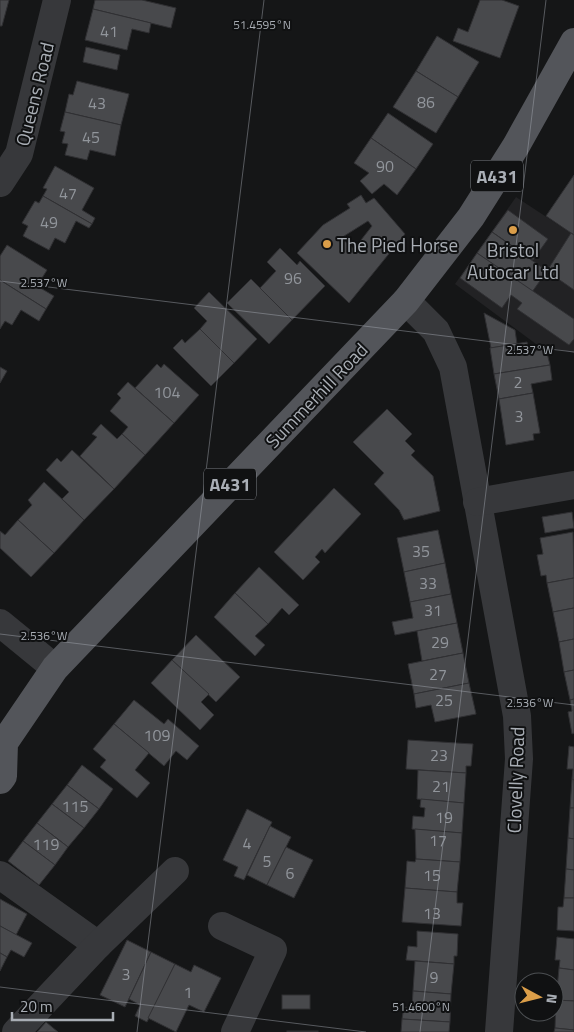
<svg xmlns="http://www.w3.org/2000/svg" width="574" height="1032" font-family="'Titillium Web',sans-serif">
<rect width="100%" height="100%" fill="#151617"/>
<!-- built -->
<polygon fill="#222224" points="516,197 574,235 574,353 536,344 455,284"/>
<!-- building -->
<g fill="#48494c" stroke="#303033" fill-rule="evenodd">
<polygon points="0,0 9,0 2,26 0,26"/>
<polygon points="95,0 142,0 176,8 171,28 93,9"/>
<polygon points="480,0 502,0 519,6 500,58 453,41 458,28 468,32"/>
<polygon points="93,9 151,23 149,33 132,29 127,50 85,40"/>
<polygon points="437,36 479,62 458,97 416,71"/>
<polygon points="86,47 120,55 117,70 83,62"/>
<polygon points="416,71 458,97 436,133 393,107"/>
<polygon points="77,81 129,94 121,125 65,112 69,94 73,95"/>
<polygon points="65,112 121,125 115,156 90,150 87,160 65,155 68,144 62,143 65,132 60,131"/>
<polygon points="388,113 433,144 416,169 371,138"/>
<polygon points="371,138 416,169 397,195 384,184 372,194 360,181 369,173 354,163"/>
<polygon points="55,166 94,188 82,210 95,218 92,224 43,196 47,189 43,188"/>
<polygon points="574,175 574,235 546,216"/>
<path d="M361,195L366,203L374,198L405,234L349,303L297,253L323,225L350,208L347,204ZM368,221L372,226L354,249L341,238Z"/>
<polygon points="43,196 92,224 89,228 76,221 65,243 55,238 49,250 23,236 28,226 22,223 35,201 39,203"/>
<polygon points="508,210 548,239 533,260 492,232"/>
<polygon points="492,232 547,271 532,292 477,253"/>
<polygon points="571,233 574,235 574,290 547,271"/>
<polygon points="7,245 47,270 37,286 54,296 46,309 0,280 0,256"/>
<polygon points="280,248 297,265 300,261 325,286 292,320 260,288 276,271 267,262"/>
<polygon points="477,253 574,319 574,339 569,345 517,309 522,303 511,295 502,308 460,278"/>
<polygon points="251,279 292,320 269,344 227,303"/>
<polygon points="0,280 46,309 39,321 21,310 12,325 5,321 0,329"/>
<polygon points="209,292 257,339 234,363 200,329 207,321 194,308"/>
<polygon points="484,313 515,330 517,344 491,348"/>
<polygon points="200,329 234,363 211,386 173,348 182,339 185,343"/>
<polygon points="527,342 529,352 546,349 550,365 494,374 490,348"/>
<polygon points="157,364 161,368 164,364 199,395 174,423 135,388"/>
<polygon points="550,365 552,380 531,384 533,393 499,399 494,374"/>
<polygon points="0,367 7,371 0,383"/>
<polygon points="128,382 174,423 145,455 122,434 128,427 110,411 121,398 117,394"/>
<polygon points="533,393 540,433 533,434 534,440 506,445 499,399"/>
<polygon points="387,409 412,434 405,441 415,451 411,455 433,476 440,511 404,520 399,510 374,484 384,473 353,442"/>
<polygon points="101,424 117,439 122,434 145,455 114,489 80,456 97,437 92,434"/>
<polygon points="72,450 114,489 84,520 62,499 69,492 46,470 57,458 61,462"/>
<polygon points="44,482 84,520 54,553 18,520 32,505 28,500"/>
<polygon points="334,488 361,514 325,553 322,549 315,557 320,562 303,580 274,552"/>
<polygon points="572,512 574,528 545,533 542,517"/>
<polygon points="18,520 54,553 31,577 0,548 0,531 5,535"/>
<polygon points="438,530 445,563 404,572 397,538"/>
<polygon points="573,532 574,578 547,583 546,575 541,576 537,555 543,554 540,538"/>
<polygon points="445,563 451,594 410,602 404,572"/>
<polygon points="259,567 299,605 289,615 282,608 268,624 235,593"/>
<polygon points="574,578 574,608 553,612 547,583"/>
<polygon points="235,593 268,624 255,636 265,645 255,656 214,617"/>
<polygon points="451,594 457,623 395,635 392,622 413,618 410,602"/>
<polygon points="574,608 574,639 559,642 553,612"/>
<polygon points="457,623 463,653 422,661 417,631"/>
<polygon points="196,635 240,677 216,702 172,660"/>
<polygon points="574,639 574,670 564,672 559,642"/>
<polygon points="463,653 469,683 414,694 408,664"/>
<polygon points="172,660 209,694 201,702 214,715 200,730 151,683"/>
<polygon points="574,670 574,699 570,700 564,672"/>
<polygon points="469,683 476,714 435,722 431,705 416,708 414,694"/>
<polygon points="574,699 574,733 572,734 568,712 572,711 570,700"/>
<polygon points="134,700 164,724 168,719 199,746 187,760 176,751 164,766 114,724"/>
<polygon points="114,724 149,753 135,770 150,783 137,798 100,767 106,760 93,749"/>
<polygon points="408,740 473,744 471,766 466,766 466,773 406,769"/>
<polygon points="569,746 574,747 574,780 572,779 573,769 567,769"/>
<polygon points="82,765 113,789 99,809 67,785"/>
<polygon points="418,770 466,773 464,803 417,799"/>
<polygon points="572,779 574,780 574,808 570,808"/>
<polygon points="67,785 99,809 84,828 52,804"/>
<polygon points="421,799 464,803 462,833 412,829 413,816 424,817 425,808 420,807"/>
<polygon points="52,804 84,828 68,847 37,823"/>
<polygon points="570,808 574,808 574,839 568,838"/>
<polygon points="247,809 272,822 244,880 234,876 238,867 223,860"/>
<polygon points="37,823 68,847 55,865 23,841"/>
<polygon points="270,826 291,837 267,885 247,875"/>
<polygon points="415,829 462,833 460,862 416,859"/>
<polygon points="568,838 574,839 574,870 566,869"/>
<polygon points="23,841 55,865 39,885 8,861"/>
<polygon points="286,847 313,860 294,898 267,885"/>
<polygon points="416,859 460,862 457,892 405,888 407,861 415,862"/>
<polygon points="566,869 574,870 574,898 564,898"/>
<polygon points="405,888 457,892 457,903 463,903 461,926 402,922"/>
<polygon points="564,898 574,898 574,931 557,930 558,907 563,907"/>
<polygon points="0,899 27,914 16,935 0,926"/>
<polygon points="0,926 32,943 24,957 11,950 7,957 0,953"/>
<polygon points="417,931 458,934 457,956 454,956 454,964 406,960 408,946 417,947"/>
<polygon points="557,937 574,939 574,970 559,968 560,960 555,960"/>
<polygon points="127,940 151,952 125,1007 100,995"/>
<polygon points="151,952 175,964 147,1022 135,1016 140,1005 129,999"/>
<polygon points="0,953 7,957 0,971"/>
<polygon points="415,961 454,964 451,994 413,991"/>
<polygon points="175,964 191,972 194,965 221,978 204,1012 189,1005 176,1032 148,1018"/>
<polygon points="559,968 574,970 574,1001 556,1000"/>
<polygon points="413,991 451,994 450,1022 402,1019 404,1007 412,1008"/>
<rect x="282" y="995" width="28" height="14"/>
<polygon points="556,1000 574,1001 574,1030 555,1028"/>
<polygon points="402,1019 450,1022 449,1032 401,1032"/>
<polygon points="46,1022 58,1032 37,1032"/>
<polygon points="555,1028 574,1030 574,1032 554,1032"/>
<rect x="287" y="1031" width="31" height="1"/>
</g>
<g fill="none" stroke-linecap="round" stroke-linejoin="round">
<!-- minor -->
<g stroke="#37383b" stroke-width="28">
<polyline points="0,183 19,154 57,0"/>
<polyline points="406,301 436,331 453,367 517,716 519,759 499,1032"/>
<polyline points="477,502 574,485"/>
<polyline points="0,623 55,668"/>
<polyline points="0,875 98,945"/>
<polyline points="222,926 273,950 235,1032"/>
<polyline points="16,1032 98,945 175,871"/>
</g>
<!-- major -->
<polyline stroke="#53555a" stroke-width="28" points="0,780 3,776 4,743 55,668 406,301 471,217 516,146 574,42"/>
</g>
<!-- ticks -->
<path fill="none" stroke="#a9aeb5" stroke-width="1" stroke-opacity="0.45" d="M0,281L574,352M0,634L574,705M0,987L366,1032M137,1032L264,0M420,1032L546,0"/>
<!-- markers -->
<g fill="#db9e49" stroke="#101112" stroke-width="2">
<circle cx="513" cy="230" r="5"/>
<circle cx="327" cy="244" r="5"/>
</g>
<g text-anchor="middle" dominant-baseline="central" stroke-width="4" stroke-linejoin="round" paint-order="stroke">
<!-- number labels -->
<g font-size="16" fill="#91959b">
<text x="109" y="31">41</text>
<text x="426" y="102">86</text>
<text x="97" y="103">43</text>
<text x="91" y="137">45</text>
<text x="385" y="166">90</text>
<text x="68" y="193">47</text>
<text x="49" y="222">49</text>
<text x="293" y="278">96</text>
<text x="518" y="382">2</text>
<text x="167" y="392">104</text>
<text x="519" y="416">3</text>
<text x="421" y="551">35</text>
<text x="428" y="583">33</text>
<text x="433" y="610">31</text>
<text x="440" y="642">29</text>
<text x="438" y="674">27</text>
<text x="444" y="700">25</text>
<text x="157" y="735">109</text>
<text x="439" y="755">23</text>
<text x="441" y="786">21</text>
<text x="75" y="806">115</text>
<text x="444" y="817">19</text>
<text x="438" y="840">17</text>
<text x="247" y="843">4</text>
<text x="46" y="844">119</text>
<text x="267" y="861">5</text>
<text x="290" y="873">6</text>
<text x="432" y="875">15</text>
<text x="432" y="913">13</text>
<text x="126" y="974">3</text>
<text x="434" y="977">9</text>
<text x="188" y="992">1</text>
</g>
<!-- shield labels -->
<g fill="#101112" stroke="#7b7f84" stroke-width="1">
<rect x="471" y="160.5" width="52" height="31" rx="4"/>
<rect x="204" y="468.5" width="52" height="31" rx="4"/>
</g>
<g font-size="18" font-weight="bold" fill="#a9aeb5">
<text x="497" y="176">A431</text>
<text x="230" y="484">A431</text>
</g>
<!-- street labels -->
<g font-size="19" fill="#a9aeb5" stroke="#101112">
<text transform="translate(34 94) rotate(-76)">Queens Road</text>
<text transform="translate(316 395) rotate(-46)">Summerhill Road</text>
<text transform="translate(515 780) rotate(-88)">Clovelly Road</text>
</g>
<!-- poi labels -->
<g font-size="19" fill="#a9aeb5" stroke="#101112" text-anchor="start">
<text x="337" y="244">The Pied Horse</text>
<text x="513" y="249" text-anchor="middle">Bristol<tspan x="513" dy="22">Autocar Ltd</tspan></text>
</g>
</g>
<g font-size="12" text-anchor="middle" fill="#a9aeb5" stroke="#101112" stroke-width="4" stroke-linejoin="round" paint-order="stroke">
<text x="262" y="29">51.4595°N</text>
<text x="44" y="287">2.537°W</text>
<text x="530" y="354">2.537°W</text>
<text x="44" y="640">2.536°W</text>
<text x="530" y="707">2.536°W</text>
<text x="421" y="1011">51.4600°N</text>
</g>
<!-- north arrow -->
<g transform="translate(539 997) rotate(97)"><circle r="24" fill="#101112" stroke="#4d5053"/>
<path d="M0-4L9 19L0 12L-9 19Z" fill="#db9e49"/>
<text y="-8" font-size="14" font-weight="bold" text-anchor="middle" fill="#a9aeb5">N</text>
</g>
<!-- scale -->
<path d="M12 1012v8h101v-8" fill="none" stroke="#a9aeb5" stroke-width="2.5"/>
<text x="20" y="1012" font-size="15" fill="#a9aeb5" stroke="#101112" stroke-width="4" paint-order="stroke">20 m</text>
</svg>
